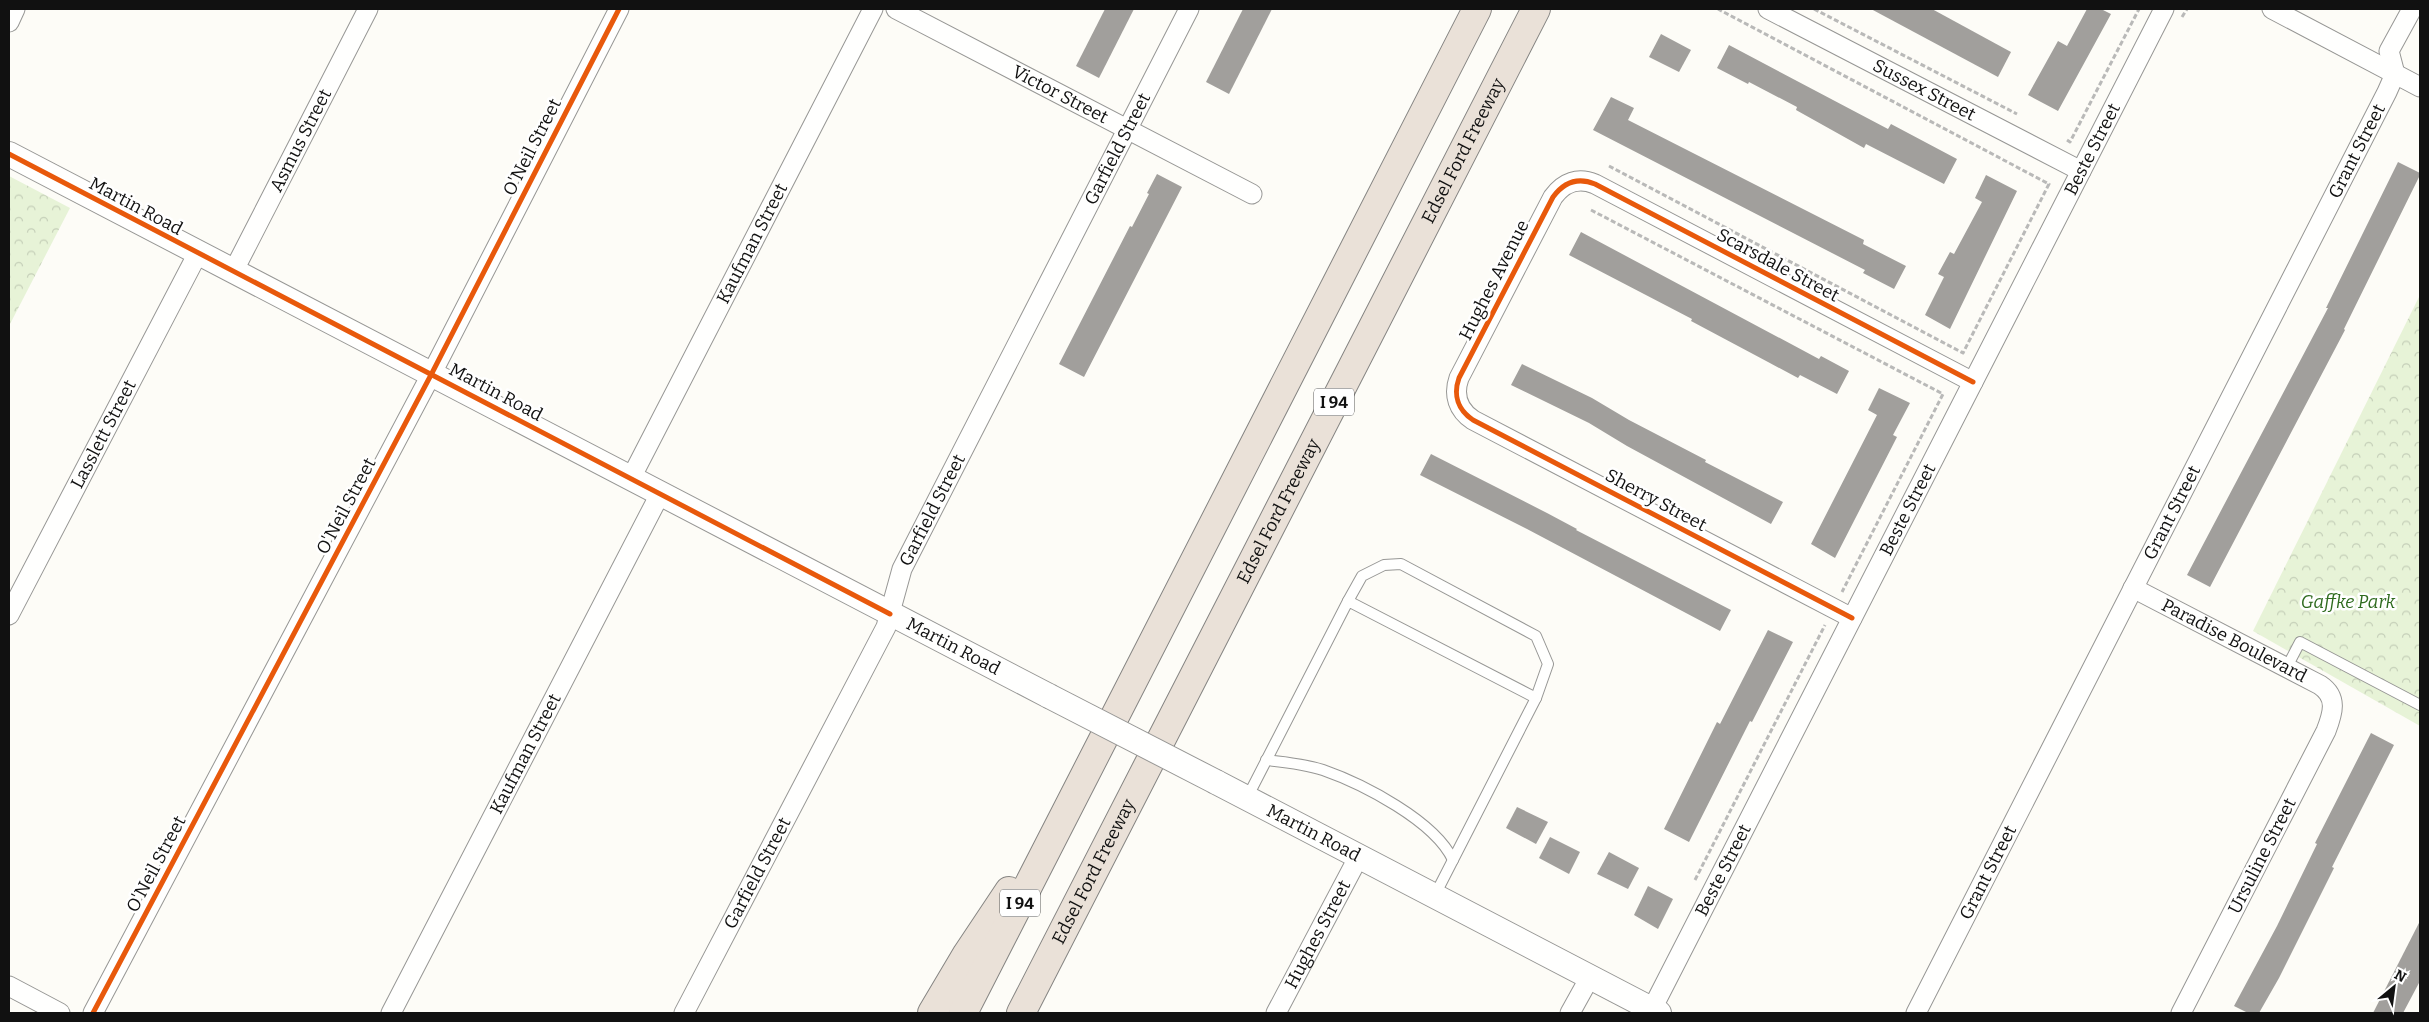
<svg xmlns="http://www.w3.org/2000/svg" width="2429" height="1022" font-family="Bitter,serif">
<defs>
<pattern id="park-crowns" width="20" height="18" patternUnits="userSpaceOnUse" patternTransform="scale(1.25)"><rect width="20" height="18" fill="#e7f3d7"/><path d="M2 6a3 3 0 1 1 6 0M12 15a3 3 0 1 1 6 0" fill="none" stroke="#c5cfb8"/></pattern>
</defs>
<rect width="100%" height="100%" fill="#fdfcf7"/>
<!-- park -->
<g fill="url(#park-crowns)">
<polygon points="9,176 70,208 9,326"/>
<polygon points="2420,295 2420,726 2253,631"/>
</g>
<!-- building -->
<g fill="#a19f9c">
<polygon points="1105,9 1134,9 1099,78 1076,66"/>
<polygon points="1243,9 1272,9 1229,94 1206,82"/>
<polygon points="1871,9 1932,9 2011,52 1998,77"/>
<polygon points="2087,9 2101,9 2111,14 2058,111 2028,95 2058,41 2067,46"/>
<polygon points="1661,34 1691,50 1679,72 1649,57"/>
<polygon points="1729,45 1888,129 1891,124 1957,159 1944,184 1866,144 1864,148 1796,110 1797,107 1749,82 1748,84 1717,68"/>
<polygon points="1611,97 1634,108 1628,120 1864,240 1863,244 1906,266 1894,289 1863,273 1865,270 1593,130"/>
<polygon points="2398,162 2420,173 2420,175 2344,329 2345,330 2210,587 2187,575 2328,308 2326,308"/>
<polygon points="1157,174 1182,187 1084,377 1059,364 1130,226 1132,227 1149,194 1147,193"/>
<polygon points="1986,175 2017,191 1950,329 1925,315 1944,277 1938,274 1950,252 1954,254 1982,202 1975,198"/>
<polygon points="1581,232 1819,359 1821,356 1849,371 1837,394 1800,375 1798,378 1768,362 1691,321 1692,319 1569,255"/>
<polygon points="1522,364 1592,398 1629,420 1706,460 1705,462 1783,502 1771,524 1627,446 1589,423 1511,385"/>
<polygon points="1879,388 1910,403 1893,435 1897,437 1835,558 1811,544 1877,415 1868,410"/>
<polygon points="1431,454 1547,513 1577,529 1576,530 1731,610 1720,631 1527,529 1420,475"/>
<polygon points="1768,630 1793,642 1752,722 1750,721 1689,842 1664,829 1717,722 1720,724"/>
<polygon points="2371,733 2394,745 2332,867 2334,868 2279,978 2259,1013 2248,1013 2234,1006 2277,926 2317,844 2315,843"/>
<polygon points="1517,807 1548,822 1536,844 1506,828"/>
<polygon points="1550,837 1580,852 1569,874 1539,858"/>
<polygon points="1609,852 1639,868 1628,889 1597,874"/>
<polygon points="1648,886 1673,899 1658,929 1634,915"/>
<polygon points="2420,921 2420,981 2403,1013 2373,1013"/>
</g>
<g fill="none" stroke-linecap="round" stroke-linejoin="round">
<!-- service casing -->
<g stroke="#979795" stroke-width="12">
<g id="service">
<polyline points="1348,601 1362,576 1384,565 1401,564 1536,636 1548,664 1536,698"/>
<polyline points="2287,667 2300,642 2420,705"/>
<path d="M1266,760C1285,762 1305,764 1323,770C1363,784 1435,821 1453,860"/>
<polyline points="1247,798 1348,601 1536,698 1435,895"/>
</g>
</g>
<!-- minor casing -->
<g stroke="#979795" stroke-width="21">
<g id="minor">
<path id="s1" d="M896,9L1252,194"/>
<path id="s2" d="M1768,9L2081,171"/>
<polyline points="2272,9 2420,87"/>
<polyline points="9,22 15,9"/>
<path id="s3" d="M233,272L368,9"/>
<path id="s4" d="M631,478L873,9"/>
<path id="s5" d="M2133,588L2320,685C2338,697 2333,713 2326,731L2181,1013"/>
<path id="s6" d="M9,615L198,253"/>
<path d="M1852,618L1473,420C1458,410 1453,395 1459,378L1553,197C1564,182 1578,177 1595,184L1973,382"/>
<polyline points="9,986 60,1013"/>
<path id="s7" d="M1652,1009L2164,9"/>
<polyline points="93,1013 432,373 619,9"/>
<path id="s8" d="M391,1013L660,494"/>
<path id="s9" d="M684,1013L886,627L902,569L1189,9"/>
<path id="s10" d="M1276,1013L1359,856"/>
<polyline points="1570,1013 1590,977"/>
<path id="s11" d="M1916,1013L2387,92L2395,74L2389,51L2412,9"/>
</g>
</g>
<!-- tertiary casing -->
<g stroke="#979795" stroke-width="26">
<g id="tertiary">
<path id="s12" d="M9,154L1049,696"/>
<path id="s13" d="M1216,782L1659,1013"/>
</g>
</g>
<!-- motorway casing -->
<g stroke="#858482" stroke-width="30">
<g id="motorway">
<polyline points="932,1013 967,954 1009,891"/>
<polyline points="963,1013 1477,9"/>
<path id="s14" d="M1021,1013L1536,9"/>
</g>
</g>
<!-- path -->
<g stroke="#b9b9b8" stroke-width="3" stroke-dasharray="5 2.5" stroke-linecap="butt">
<polyline points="1814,9 2017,114"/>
<polyline points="2182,17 2187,9"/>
<polyline points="2067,140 2070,142 2139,9"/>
<polyline points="1609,166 1963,353 2049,184 1718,9"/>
<polyline points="1591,210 1943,394 1842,592"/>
<polyline points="1695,880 1825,625"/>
</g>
<!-- service -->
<use href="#service" stroke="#fffffe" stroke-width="10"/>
<!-- minor -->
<use href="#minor" stroke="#fffffe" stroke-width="19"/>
<!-- tertiary -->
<use href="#tertiary" stroke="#fffffe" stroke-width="24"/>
<!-- motorway -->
<use href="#motorway" stroke="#eae1d8" stroke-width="28"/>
<!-- tertiary-bridge casing -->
<g stroke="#979795" stroke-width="26" stroke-linecap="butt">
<polyline id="tertiary-bridge" points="1049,696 1216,782"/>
</g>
<!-- tertiary-bridge -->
<use href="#tertiary-bridge" stroke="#fffffe" stroke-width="24"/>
<!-- cycleway casing -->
<g stroke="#fff" stroke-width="8">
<g id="cycleway">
<polyline points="9,154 890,614"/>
<path d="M1852,618L1473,420C1458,410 1453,395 1459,378L1553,197C1564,182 1578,177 1595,184L1973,382"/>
<polyline points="93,1013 432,373 619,9"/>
</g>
</g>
<!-- cycleway -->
<use href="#cycleway" stroke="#e8590c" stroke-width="5"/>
</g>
<g text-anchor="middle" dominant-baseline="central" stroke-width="5" stroke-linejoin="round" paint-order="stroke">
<!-- shield labels -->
<g fill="#fff" stroke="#585858" stroke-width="1">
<rect x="1314" y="388.5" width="40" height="27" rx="4"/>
<rect x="1000" y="889.5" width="40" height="27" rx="4"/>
</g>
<g font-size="16" font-weight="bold" fill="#111">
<text x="1334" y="402">I 94</text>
<text x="1020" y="903">I 94</text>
</g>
<!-- street labels -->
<g font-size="18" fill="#111" stroke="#fff">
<text stroke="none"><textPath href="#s2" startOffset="176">Sussex Street</textPath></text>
<text stroke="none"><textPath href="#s1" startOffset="185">Victor Street</textPath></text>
<text stroke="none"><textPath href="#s3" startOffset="148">Asmus Street</textPath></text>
<text transform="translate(532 147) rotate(-63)">O'Neil Street</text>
<text stroke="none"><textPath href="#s7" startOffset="966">Beste Street</textPath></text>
<text stroke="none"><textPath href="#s9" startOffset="968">Garfield Street</textPath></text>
<text stroke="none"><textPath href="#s14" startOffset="969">Edsel Ford Freeway</textPath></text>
<text stroke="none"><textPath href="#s11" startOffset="968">Grant Street</textPath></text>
<text transform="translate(136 206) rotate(28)">Martin Road</text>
<text stroke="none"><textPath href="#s4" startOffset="264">Kaufman Street</textPath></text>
<text transform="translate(1778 265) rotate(28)">Scarsdale Street</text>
<text transform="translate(1494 280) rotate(-63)">Hughes Avenue</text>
<text transform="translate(496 392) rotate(28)">Martin Road</text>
<text stroke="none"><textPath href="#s6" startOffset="204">Lasslett Street</textPath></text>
<text transform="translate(1656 500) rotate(28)">Sherry Street</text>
<text transform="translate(346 506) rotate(-62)">O'Neil Street</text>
<text stroke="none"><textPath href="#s7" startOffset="561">Beste Street</textPath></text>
<text stroke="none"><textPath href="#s9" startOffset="562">Garfield Street</textPath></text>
<text stroke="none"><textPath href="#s14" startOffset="564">Edsel Ford Freeway</textPath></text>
<text stroke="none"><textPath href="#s11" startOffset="562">Grant Street</textPath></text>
<text stroke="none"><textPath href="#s5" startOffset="114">Paradise Boulevard</textPath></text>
<text stroke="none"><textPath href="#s12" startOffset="1065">Martin Road</textPath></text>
<text stroke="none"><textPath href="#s8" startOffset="292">Kaufman Street</textPath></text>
<text stroke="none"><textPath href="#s13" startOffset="110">Martin Road</textPath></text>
<text transform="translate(2262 856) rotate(-63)">Ursuline Street</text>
<text transform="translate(156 864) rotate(-62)">O'Neil Street</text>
<text stroke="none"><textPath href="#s7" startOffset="156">Beste Street</textPath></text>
<text stroke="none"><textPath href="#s14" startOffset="159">Edsel Ford Freeway</textPath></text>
<text stroke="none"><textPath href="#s11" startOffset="158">Grant Street</textPath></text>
<text stroke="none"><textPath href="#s9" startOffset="158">Garfield Street</textPath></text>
<text stroke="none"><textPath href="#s10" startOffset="89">Hughes Street</textPath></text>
</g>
<!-- park labels -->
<g font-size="18" font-style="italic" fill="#2f6b1f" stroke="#fff">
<text x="2348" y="602">Gaffke Park</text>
</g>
</g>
<!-- border -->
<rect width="2429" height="1022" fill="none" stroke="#111111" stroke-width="20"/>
<!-- north arrow -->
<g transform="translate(2394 987) rotate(29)" stroke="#ffffff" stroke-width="4" paint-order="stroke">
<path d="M0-4L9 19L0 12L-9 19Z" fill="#111111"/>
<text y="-8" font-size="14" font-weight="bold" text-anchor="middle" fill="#111111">N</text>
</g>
</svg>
